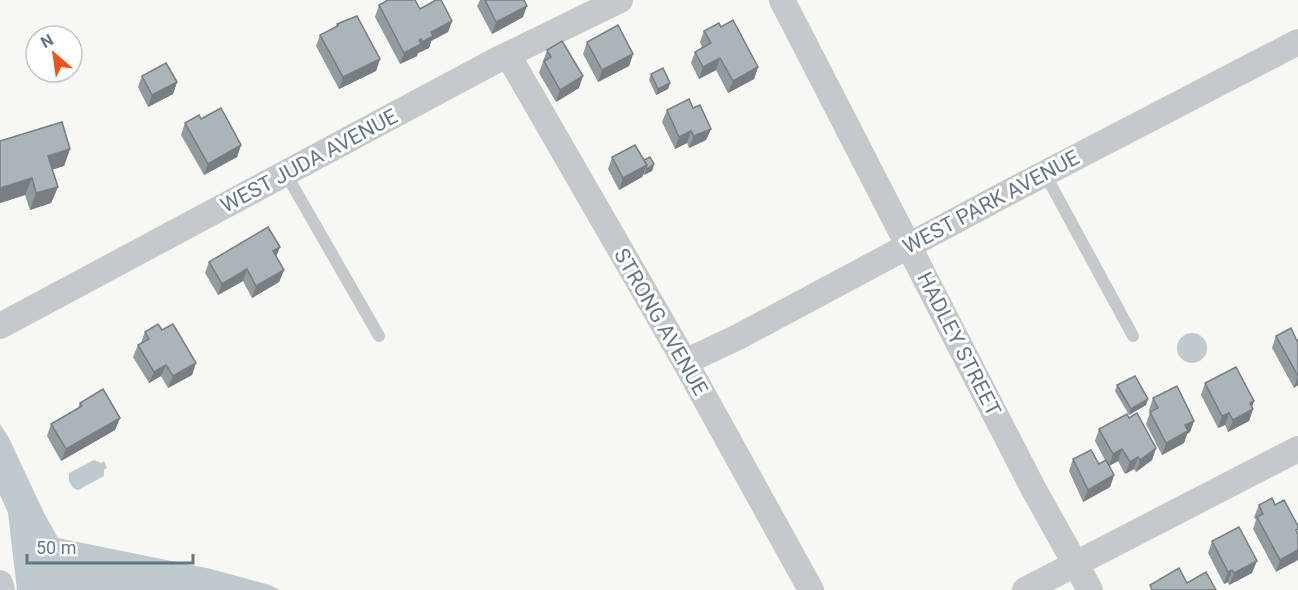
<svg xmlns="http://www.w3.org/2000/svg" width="1298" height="590" font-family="Roboto,sans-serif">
<rect width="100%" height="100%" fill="#f7f7f4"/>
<!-- water -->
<g fill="#bfc9ce">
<circle cx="1192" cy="348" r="15"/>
<polygon points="0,424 9,438 45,515 58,538 211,569 270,585 280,590 17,590 8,513 0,495"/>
<polygon points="94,460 101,463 104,461 107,468 104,470 104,476 78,490 73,488 69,481 69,473"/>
</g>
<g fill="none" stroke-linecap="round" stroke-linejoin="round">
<!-- service -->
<g stroke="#c5c9cc" stroke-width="12">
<polyline points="286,174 379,336"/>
<polyline points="1045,174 1133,336"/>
</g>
<!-- minor -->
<g stroke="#c5c9cc" stroke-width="26">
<polyline points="782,0 1033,488 1090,590"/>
<polyline points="508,55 685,362 811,590"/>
<polyline points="0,326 495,61 620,0"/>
<polyline points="685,362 738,337 1011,191 1298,42"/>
<polyline points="0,583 2,590"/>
<polyline points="1025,590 1298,449"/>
</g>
</g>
<!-- wall -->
<g fill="#939b9f">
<polygon points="480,0 524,0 523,17 492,34 477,6"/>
<polygon points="379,5 420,9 452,21 448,32 431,41 429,48 418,53 417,56 400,64 375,17"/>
<polygon points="337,24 380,59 376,71 339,89 316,46 320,35 336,26"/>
<polygon points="721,27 758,67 754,79 728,93 716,70 699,79 691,63 695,52 702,47 700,42 704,31"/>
<polygon points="587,42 633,54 629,66 598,82 583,54"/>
<polygon points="547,50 579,88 556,102 539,73"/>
<polygon points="651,74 670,83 668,89 656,95 649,80"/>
<polygon points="142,76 177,82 173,94 148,107 138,87"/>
<polygon points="693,108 711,129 706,140 689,148 687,143 675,149 662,122 667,110"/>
<polygon points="201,119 241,145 237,157 204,175 181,135 185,123"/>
<polygon points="0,141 70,149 64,166 52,169 58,187 51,203 30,210 25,195 0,203"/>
<polygon points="612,157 644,160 654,164 652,171 644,175 644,174 642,177 619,190 608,169"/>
<polygon points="280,247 276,257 284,270 279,282 252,298 243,281 218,295 205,273 209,262"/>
<polygon points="162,330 196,363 192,375 168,388 161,376 149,383 133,357 138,345 141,343 145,332"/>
<polygon points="1276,336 1298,340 1298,385 1294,388 1272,348"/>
<polygon points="1205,383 1254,401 1252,407 1253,409 1249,421 1228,432 1225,425 1218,428 1201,395"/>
<polygon points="1117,385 1148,399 1146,405 1129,415 1115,391"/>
<polygon points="1153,398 1194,421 1190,432 1187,434 1184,443 1162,455 1146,424 1150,412 1149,410"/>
<polygon points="80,403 120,418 115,430 61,461 47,436 51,424 78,408"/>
<polygon points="1129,418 1156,448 1152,460 1136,472 1134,469 1125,474 1118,461 1109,466 1114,475 1110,487 1083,502 1069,471 1073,459 1099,464 1105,460 1095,441 1099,429"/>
<polygon points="1259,505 1298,526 1276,572 1253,529 1256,520 1254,517"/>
<polygon points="1212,541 1252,573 1229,585 1228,582 1224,584 1208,553"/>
</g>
<!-- shaded-wall -->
<g fill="#787e82">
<polygon points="527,6 523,17 492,34 496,22"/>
<polygon points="452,21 448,32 431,41 429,48 418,53 422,42 431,32"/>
<polygon points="421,39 419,45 421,44 417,56 400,64 404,53"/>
<polygon points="633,54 629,66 598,82 602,70"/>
<polygon points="720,58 716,70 699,79 703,67"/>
<polygon points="380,59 376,71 339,89 343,77"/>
<polygon points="758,67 754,79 728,93 733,81"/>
<polygon points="583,76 579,88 556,102 560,90"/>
<polygon points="177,82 173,94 148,107 152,95"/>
<polygon points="670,83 668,89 656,95 658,89"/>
<polygon points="711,129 706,140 689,148 694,136"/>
<polygon points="691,131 687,143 675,149 679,137"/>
<polygon points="241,145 237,157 204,175 208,164"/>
<polygon points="70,149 64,166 42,173 48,156"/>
<polygon points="654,164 652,171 644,175 647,169"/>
<polygon points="647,165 642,177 619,190 623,178"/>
<polygon points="32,178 25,195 0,203 0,188"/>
<polygon points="58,187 51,203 30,210 36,193"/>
<polygon points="280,247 275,259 273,251"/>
<polygon points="247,269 243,281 218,295 222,284"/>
<polygon points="284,270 279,282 252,298 256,286"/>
<polygon points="196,363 192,375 168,388 173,376"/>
<polygon points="166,365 161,376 149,383 154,372"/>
<polygon points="1298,376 1298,385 1294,388"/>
<polygon points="1148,399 1146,405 1129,415 1131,409"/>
<polygon points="1254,401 1250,411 1253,409 1249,421 1228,432 1233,420 1250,403"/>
<polygon points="1229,413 1225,425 1218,428 1222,416"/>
<polygon points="120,418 115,430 61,461 66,449"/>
<polygon points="1194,421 1190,432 1187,434 1184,443 1162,455 1166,443 1185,425"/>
<polygon points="1156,448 1152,460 1136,472 1140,460"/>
<polygon points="1122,449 1118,461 1109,466 1113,454"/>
<polygon points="1138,457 1134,469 1125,474 1130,462"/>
<polygon points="1114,475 1110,487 1083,502 1088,490"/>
<polygon points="1298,550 1298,560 1276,572 1280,560"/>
<polygon points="1257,561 1252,573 1229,585 1234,573"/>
<polygon points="1232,570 1228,582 1224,584 1228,572"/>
</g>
<!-- building -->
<g fill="#abb4b9" stroke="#787e82" stroke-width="1.5">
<polygon points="388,0 415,0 420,9 436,0 441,0 452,21 431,32 433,36 422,42 421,39 419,40 421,44 404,53 379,5"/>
<polygon points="485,0 524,0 527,6 496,22"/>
<polygon points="357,16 380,59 343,77 320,35 338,26 337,24"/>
<polygon points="733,20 758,67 733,81 720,58 703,67 695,52 711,43 704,31 719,23 721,27"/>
<polygon points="618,25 633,54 602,70 587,42"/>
<polygon points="562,41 583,76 560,90 544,61 551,57 547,50"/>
<polygon points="166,63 177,82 152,95 142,76"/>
<polygon points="663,68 670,83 658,89 651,74"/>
<polygon points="689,99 693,108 700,105 711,129 694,136 691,131 679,137 667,110"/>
<polygon points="221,108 241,145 208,164 185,123 199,115 201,119"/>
<polygon points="62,122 70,149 48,156 58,187 36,193 32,178 0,188 0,141"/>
<polygon points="635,145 647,165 623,178 612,157"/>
<polygon points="650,157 654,164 647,169 646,168 647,165 644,160"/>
<polygon points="268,227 280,247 273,251 284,270 256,286 247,269 222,284 209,262"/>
<polygon points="158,324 162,330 173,324 196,363 173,376 166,365 154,372 138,345 149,339 145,332"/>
<polygon points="1291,328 1297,341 1298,340 1298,376 1276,336"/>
<polygon points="1236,367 1254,401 1250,403 1253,409 1233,420 1229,413 1222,416 1205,383"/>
<polygon points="1135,376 1148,399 1131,409 1117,385"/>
<polygon points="1177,386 1194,421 1185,425 1188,431 1166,443 1150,412 1158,408 1153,398"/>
<polygon points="103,389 120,418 66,449 51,424 82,406 80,403"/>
<polygon points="1137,413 1156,448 1140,460 1138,457 1130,462 1122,449 1113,454 1099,429 1127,414 1129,418"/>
<polygon points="1091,450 1099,464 1106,460 1114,475 1088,490 1073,459"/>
<polygon points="1272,498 1275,505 1284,500 1298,526 1298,529 1296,530 1298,535 1298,550 1280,560 1257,517 1263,514 1259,505"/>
<polygon points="1239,527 1257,561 1234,573 1232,570 1228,572 1212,541"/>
<polygon points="1179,568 1187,583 1206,572 1216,590 1152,590 1150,585"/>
</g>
<g text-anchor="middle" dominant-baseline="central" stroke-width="6" stroke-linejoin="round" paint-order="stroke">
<!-- street labels -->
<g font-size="21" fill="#657786" stroke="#fff">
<text transform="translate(309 161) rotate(-28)">WEST JUDA AVENUE</text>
<text transform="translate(991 202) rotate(-28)">WEST PARK AVENUE</text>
<text transform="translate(661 322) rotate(60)">STRONG AVENUE</text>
<text transform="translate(959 344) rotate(63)">HADLEY STREET</text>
</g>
</g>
<!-- north arrow -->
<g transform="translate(54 54) rotate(331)"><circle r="28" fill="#ffffff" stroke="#c1c9cf" stroke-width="1.5"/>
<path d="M0-4.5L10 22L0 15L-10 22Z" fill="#ec531f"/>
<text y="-9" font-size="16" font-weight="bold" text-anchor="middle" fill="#657786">N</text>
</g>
<!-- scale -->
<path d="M27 554v9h166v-9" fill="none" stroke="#657786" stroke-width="3"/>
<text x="36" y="554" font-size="18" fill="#657786" stroke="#ffffff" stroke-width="4.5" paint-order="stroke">50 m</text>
</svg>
